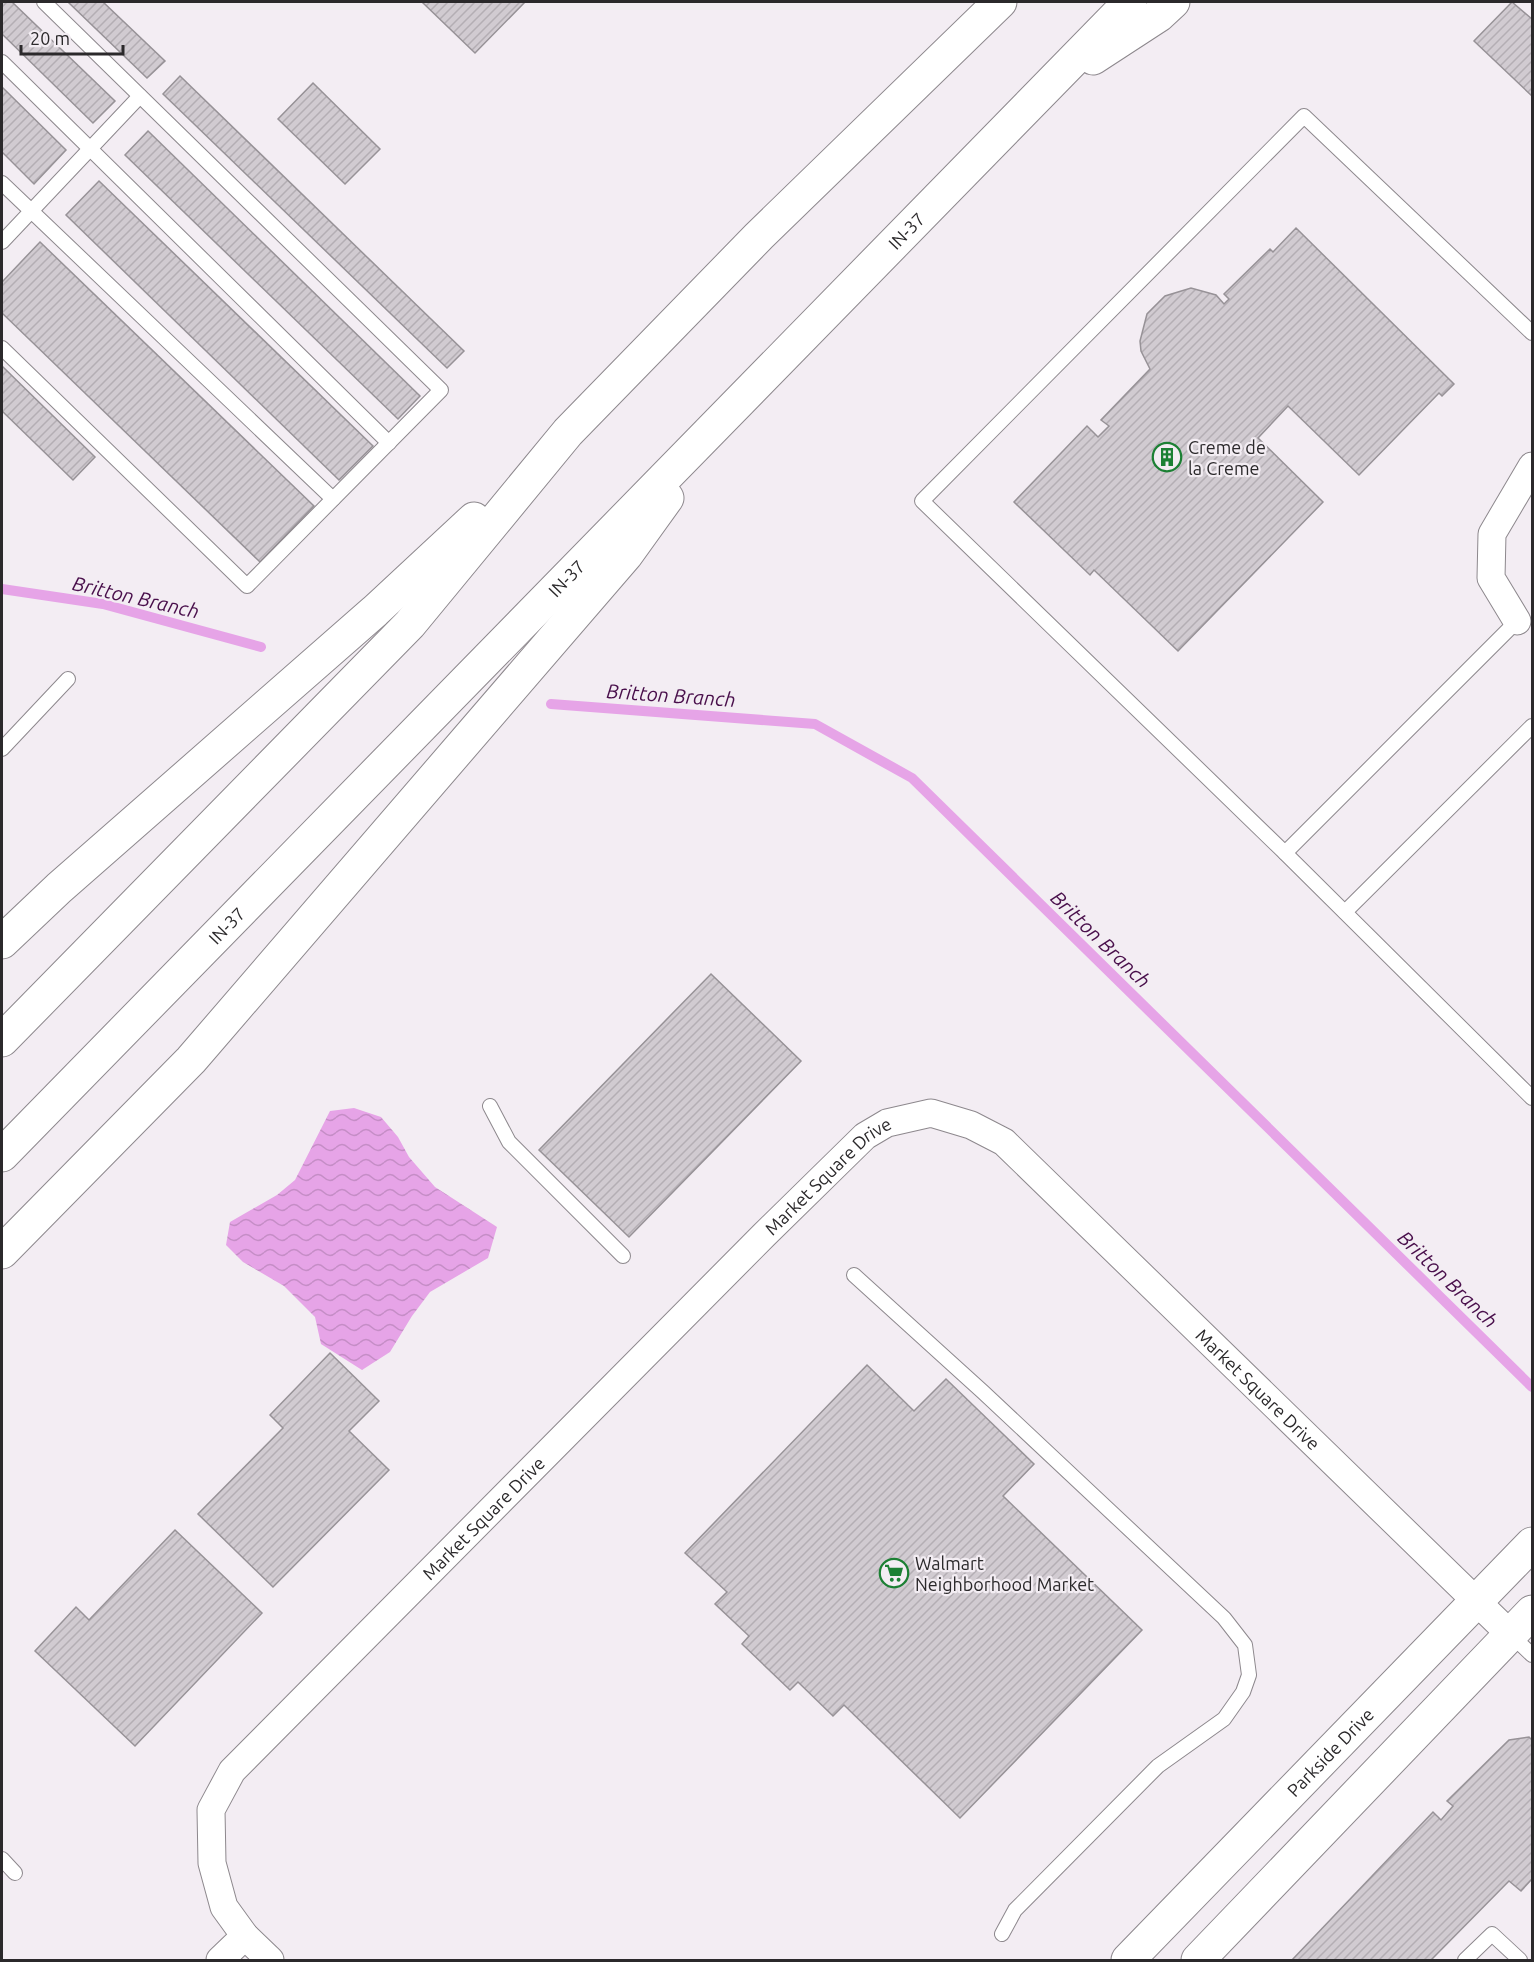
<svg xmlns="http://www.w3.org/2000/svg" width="1534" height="1962" font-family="Ubuntu,sans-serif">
<defs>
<pattern id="water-waves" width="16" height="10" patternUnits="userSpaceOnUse" patternTransform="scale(1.5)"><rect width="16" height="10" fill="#e6a4e7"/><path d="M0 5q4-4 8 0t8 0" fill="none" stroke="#c58dc6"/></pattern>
<pattern id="building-hatch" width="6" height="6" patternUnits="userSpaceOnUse" patternTransform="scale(1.5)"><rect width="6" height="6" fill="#d1cbd1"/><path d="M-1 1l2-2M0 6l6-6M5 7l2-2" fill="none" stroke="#b4aeb4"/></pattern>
</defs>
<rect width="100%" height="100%" fill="#f3edf3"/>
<!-- water -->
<polygon fill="url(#water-waves)" points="354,1108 381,1117 398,1137 409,1157 435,1187 497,1227 488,1258 430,1292 412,1316 390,1352 362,1370 321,1344 315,1317 284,1286 243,1262 226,1245 230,1222 277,1195 295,1180 330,1111"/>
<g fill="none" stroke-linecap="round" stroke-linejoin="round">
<!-- stream -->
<g stroke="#e6a4e7" stroke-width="10">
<polyline points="2,589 103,604 261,647"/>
<polyline points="551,704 815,724 912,778 1532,1387"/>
</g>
</g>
<!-- building -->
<g fill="url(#building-hatch)" stroke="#979297" stroke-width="1.5">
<polygon points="2,2 12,2 115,101 93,123 2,34"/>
<polygon points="68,2 103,2 165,61 147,78"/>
<polygon points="422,2 525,2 475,53"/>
<polygon points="1512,2 1532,19 1532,96 1474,41"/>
<polygon points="180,76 464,351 447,368 163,94"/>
<polygon points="313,83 380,149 345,184 278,119"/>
<polygon points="2,87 66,150 34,184 2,152"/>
<polygon points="148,131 420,396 398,419 125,155"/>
<polygon points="99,181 373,446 339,480 66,215"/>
<polygon points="1296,228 1454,384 1442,396 1439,393 1359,475 1288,406 1258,438 1323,502 1178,651 1094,570 1090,575 1014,502 1087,426 1098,437 1109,426 1101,420 1150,369 1141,351 1140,341 1147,314 1165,296 1191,288 1216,295 1224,304 1229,299 1224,294 1270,249 1273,252"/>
<polygon points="40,242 314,506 260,562 2,313 2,282"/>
<polygon points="2,366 95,457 73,480 2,411"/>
<polygon points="711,974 801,1061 629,1237 539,1150"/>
<polygon points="330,1353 379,1401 349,1431 389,1470 273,1587 198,1514 283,1428 270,1415"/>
<polygon points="867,1365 914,1411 946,1379 1034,1464 1003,1496 1142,1630 960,1818 844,1705 833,1716 798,1682 790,1690 742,1644 749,1636 715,1604 727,1592 685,1553"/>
<polygon points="175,1530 262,1613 135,1746 35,1651 76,1607 89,1620"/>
<polygon points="1529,1737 1532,1740 1532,1879 1521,1891 1509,1881 1431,1960 1292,1960 1433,1812 1441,1820 1453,1806 1447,1801 1509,1740"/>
</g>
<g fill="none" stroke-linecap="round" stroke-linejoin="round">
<!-- service casing -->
<g stroke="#8d888d" stroke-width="16">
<g id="service">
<polyline points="2,62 389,443"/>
<polyline points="2,183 333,499"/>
<polyline points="2,242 140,96"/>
<polyline points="2,348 247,586 441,390 44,2"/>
<polyline points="1517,621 1285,853 922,501 1304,116 1532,333"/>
<polyline points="2,749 68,679"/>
<polyline points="1285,853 1532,1098"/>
<polyline points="1345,912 1532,726"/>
<polyline points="490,1106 509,1142 623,1256"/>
<polyline points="854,1275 983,1392 1224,1618 1245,1645 1249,1675 1243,1692 1224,1719 1158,1766 1015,1910 1002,1934"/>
<polyline points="1511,1635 1532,1655"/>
<polyline points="2,1859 15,1873"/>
<polyline points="1465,1960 1492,1934 1520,1960"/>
</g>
</g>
<!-- minor casing -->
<g stroke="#8d888d" stroke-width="29">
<g id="minor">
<polyline points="1517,621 1491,578 1492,534 1532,466"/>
<polyline points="220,1960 245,1936"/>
<path id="s1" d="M270,1960L245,1936L224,1907L212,1863L211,1810L232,1771L764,1235L865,1136L887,1123L931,1113L971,1125L1004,1142L1511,1635"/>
</g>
</g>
<!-- tertiary casing -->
<g stroke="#8d888d" stroke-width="35">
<g id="tertiary">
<path id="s2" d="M1128,1960L1532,1544"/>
<polyline points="1198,1960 1532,1612"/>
</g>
</g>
<!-- motorway casing -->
<g stroke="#8d888d" stroke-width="35">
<g id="motorway">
<polyline points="1093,58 1159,15 1173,2"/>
<polyline points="2,942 59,888 375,611 474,519"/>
<polyline points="2,1040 410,624 568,432 759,236 1000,2"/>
<path id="s3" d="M2,1155L1130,2"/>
<polyline points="2,1252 191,1060 626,555 667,498"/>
</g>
</g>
<!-- service -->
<use href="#service" stroke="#fff" stroke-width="14"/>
<!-- minor -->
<use href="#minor" stroke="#fff" stroke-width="27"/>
<!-- tertiary -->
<use href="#tertiary" stroke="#fff" stroke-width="33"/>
<!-- motorway -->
<use href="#motorway" stroke="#fff" stroke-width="33"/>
</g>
<!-- icons -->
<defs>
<g id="building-ring" transform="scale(1.5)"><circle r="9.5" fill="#f3edf3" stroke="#1c8034" stroke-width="1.5"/><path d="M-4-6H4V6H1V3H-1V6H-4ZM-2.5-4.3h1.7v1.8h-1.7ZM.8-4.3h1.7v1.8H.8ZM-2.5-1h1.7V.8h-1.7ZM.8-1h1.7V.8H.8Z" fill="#1c8034"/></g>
<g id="supermarket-ring" transform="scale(1.5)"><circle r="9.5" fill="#f3edf3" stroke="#1c8034" stroke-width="1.5"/><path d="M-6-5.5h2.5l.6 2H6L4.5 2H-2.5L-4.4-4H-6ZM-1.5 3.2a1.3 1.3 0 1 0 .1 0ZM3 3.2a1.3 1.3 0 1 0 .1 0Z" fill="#1c8034"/></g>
</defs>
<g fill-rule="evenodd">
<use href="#building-ring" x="1167" y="457"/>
<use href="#supermarket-ring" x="894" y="1573"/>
</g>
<g text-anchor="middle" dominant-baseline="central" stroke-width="4.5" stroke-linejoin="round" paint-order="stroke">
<!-- street labels -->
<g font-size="18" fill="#2b292b" stroke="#f3edf3">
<text stroke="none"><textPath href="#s3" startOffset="1293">IN-37</textPath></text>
<text stroke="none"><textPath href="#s3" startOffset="807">IN-37</textPath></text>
<text stroke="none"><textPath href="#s3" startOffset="321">IN-37</textPath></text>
<text stroke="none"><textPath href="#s1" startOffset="1056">Market Square Drive</textPath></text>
<text stroke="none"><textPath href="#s1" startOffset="1614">Market Square Drive</textPath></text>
<text stroke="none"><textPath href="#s1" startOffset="570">Market Square Drive</textPath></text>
<text stroke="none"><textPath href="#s2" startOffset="290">Parkside Drive</textPath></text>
</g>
<!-- poi labels -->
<g font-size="18" fill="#2b292b" stroke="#f3edf3" text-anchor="start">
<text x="1188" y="447">Creme de<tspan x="1188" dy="21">la Creme</tspan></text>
<text x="915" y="1563">Walmart<tspan x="915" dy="21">Neighborhood Market</tspan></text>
</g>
<!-- water labels -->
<g font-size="20" font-style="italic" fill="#490f4b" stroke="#f3edf3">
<text transform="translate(136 597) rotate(13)">Britton Branch</text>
<text transform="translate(671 695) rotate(4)">Britton Branch</text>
<text transform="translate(1101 939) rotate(44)">Britton Branch</text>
<text transform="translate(1448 1279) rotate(44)">Britton Branch</text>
</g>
</g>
<!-- border -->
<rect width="1534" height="1962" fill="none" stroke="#2b292b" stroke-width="6"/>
<!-- scale -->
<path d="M21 45v9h102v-9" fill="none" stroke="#2b292b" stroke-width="3"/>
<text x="30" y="45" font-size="18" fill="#2b292b" stroke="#f3edf3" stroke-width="4.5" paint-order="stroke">20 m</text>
</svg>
